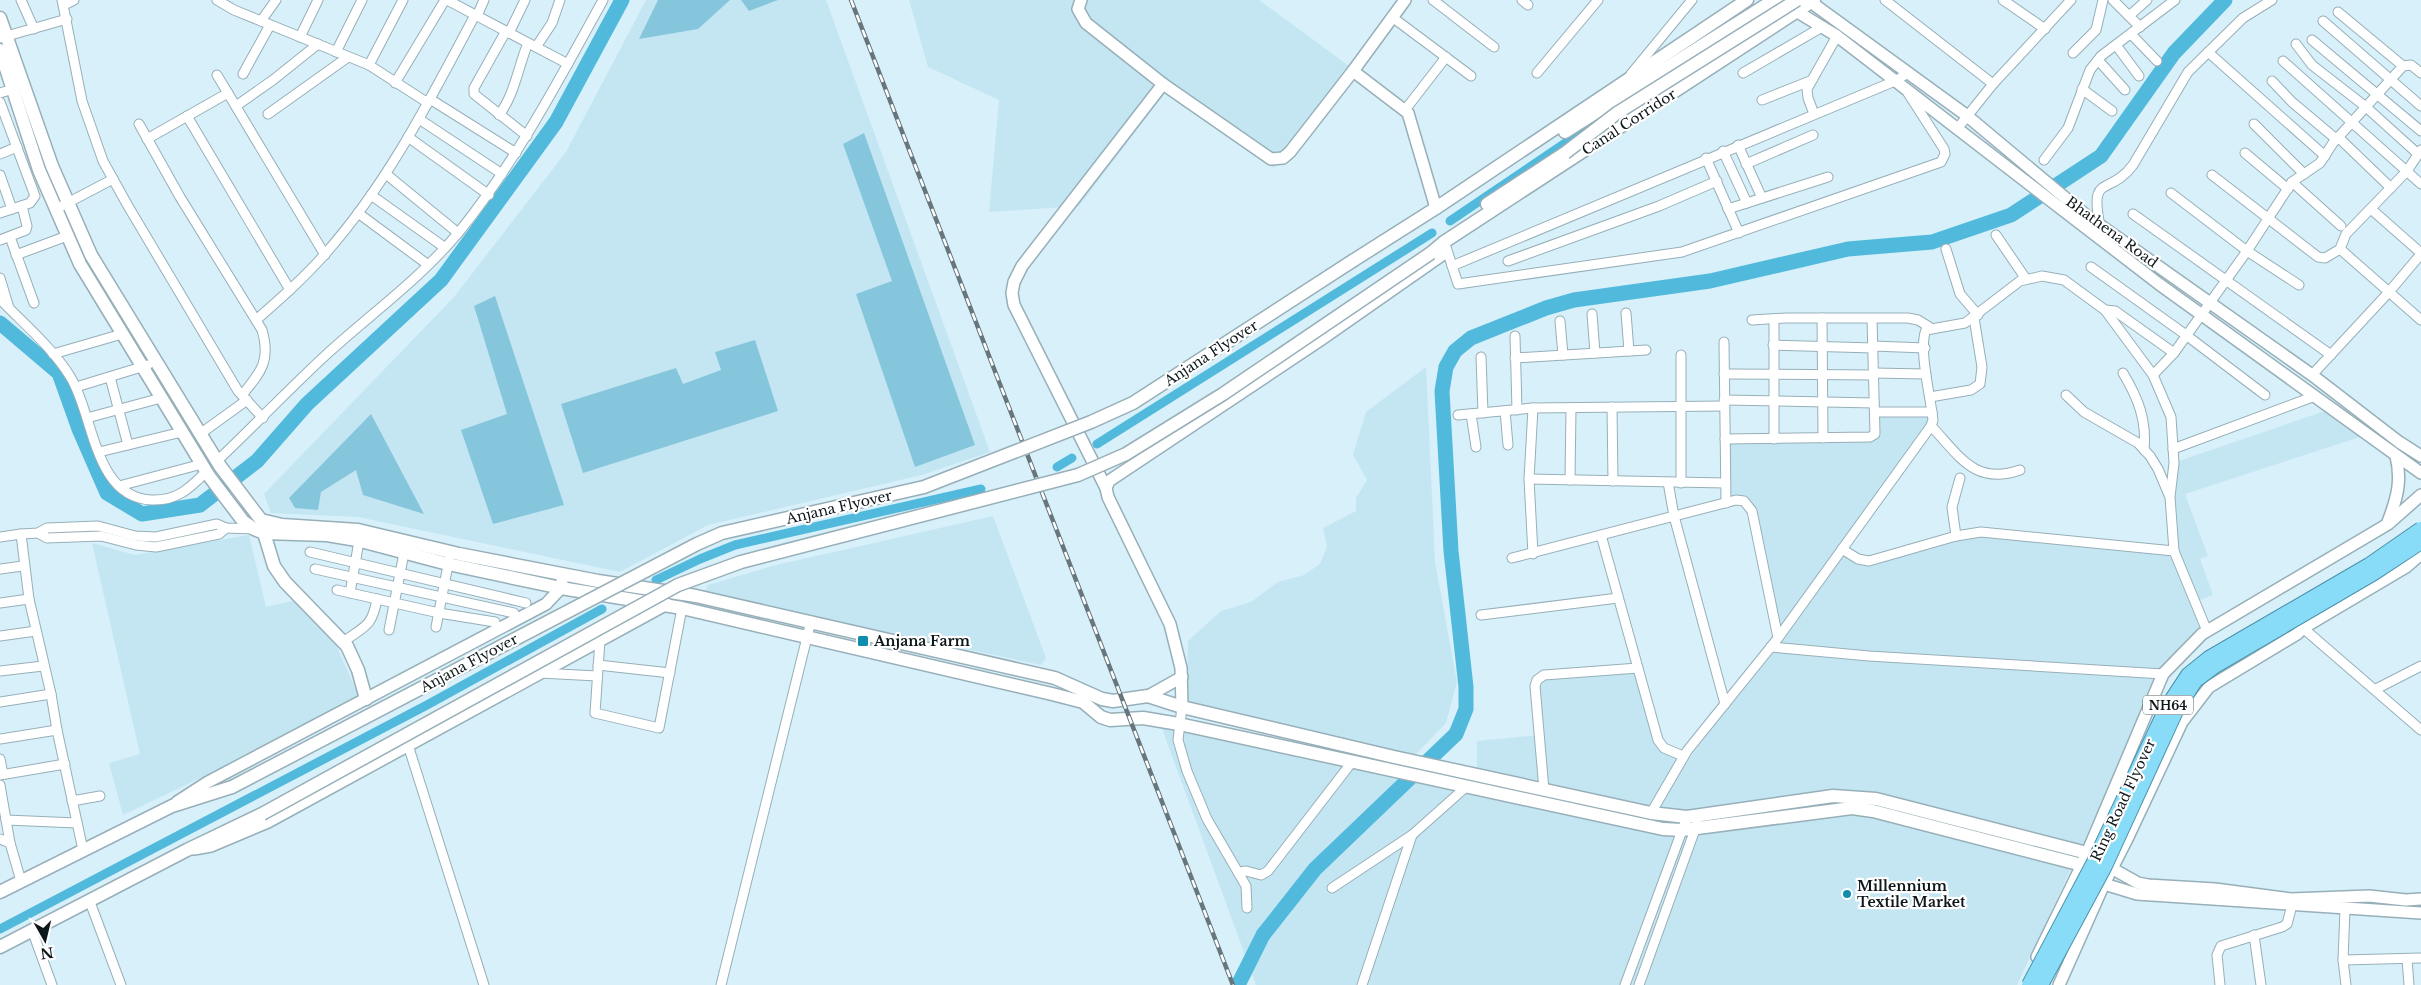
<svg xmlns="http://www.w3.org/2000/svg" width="2421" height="985" font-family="'Libre Baskerville',serif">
<rect width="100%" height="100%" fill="#d7f0fa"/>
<!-- built -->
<g fill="#c4e6f3">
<polygon points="646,0 826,0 990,452 922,475 708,525 620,572 358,517 271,513 264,494 454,297 566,152"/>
<polygon points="909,0 1259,0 1349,66 1274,168 1165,93 1079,206 989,212 999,100 928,67"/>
<polygon points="1426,367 1435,562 1457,682 1446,723 1415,755 1187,702 1188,641 1221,611 1251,602 1278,582 1304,575 1320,564 1327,547 1323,528 1356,511 1356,498 1367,480 1353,455 1366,412"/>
<polygon points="2328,410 2363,436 2185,494 2208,556 2200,559 2213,595 2190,604 2203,630 2161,670 2083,848 1876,797 1687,815 1477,773 1477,741 1540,735 1537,685 1541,679 1634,671 1656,741 1670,755 1686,763 1842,553 1858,561 1982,535 2176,550 2172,497 2176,462"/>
<polygon points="1931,413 1931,420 1779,632 1750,505 1727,501 1726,440 1870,439 1876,414"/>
<polygon points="993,516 1046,658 1041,665 704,593 708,585 772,566"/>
<polygon points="249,535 266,607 296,600 332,636 361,701 123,815 109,763 140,754 92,543 135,555"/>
<polygon points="1160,723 1654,834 1671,837 1853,810 2071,869 2017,985 1256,985"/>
</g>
<!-- green -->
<g fill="#86c6dc">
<polygon points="658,0 730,0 698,29 639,39"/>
<polygon points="741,0 778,0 749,11"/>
<polygon points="864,133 975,445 915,467 856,294 892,281 843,144"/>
<polygon points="495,296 564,505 493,524 461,430 507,414 474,306"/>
<polygon points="755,340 778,411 583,473 561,404 676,368 683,384 721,370 715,352"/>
<polygon points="371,414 424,514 363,495 356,470 321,492 318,510 295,508 289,498"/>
</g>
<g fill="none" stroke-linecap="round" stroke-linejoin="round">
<!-- canal -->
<g stroke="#51b9db" stroke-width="9">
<polyline points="1450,221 1589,127"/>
<polyline points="1097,444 1432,233"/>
<polyline points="1057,467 1072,458"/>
<polyline points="656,580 700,559 735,545 981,489"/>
<polyline points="0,929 427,705 602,609"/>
</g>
<!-- river -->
<g stroke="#51b9db" stroke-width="15">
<polyline points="0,323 59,373 79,429 107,493 142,514 200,505 257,461 307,404 441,280 556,122 622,0"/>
<polyline points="1238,985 1263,935 1315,869 1456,734 1466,709 1466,687 1451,551 1442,391 1446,367 1455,351 1471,338 1546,308 1574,300 1710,281 1848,249 1932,242 2011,215 2101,156 2174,53 2225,0"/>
</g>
<!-- minor casing -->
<g stroke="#97afb8" stroke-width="11">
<g id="minor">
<polyline points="21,0 34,29"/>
<polyline points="62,0 82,101 103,161 128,206 238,391 263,418"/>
<polyline points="217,0 234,10 369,65 428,103"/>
<polyline points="447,0 568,64"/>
<polyline points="1433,0 1494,47"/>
<polyline points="1522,0 1528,5"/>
<polyline points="1885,0 1993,84"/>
<polyline points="2003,0 2045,29"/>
<polyline points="2113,0 2140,27"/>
<polyline points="64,5 74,0"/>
<polyline points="2338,12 2403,66"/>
<polyline points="477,16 484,0"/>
<polyline points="2129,16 2147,0"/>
<polyline points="1392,17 1471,76"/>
<polyline points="261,21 276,0"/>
<polyline points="2323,21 2421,106"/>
<polyline points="506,31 474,88 474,94 527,136"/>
<polyline points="509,33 525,0"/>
<polyline points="2131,34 2157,61"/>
<polyline points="300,37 318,0"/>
<polyline points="0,38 67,19"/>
<polyline points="2312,40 2421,131"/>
<polyline points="2296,44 2312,65 2366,107 2418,154"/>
<polyline points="2116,45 2139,76"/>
<polyline points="536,47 552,23 560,0"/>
<polyline points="336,52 362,0"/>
<polyline points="2208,52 2325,156"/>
<polyline points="2073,53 2096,30 2103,0"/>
<polyline points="2098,60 2125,90"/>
<polyline points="2283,61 2421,184"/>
<polyline points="369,65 403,0"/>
<polyline points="1537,73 1598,0"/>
<polyline points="1743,73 1822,27"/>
<polyline points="243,74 270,25"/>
<polyline points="1631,74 1692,0"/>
<polyline points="217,75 325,255"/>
<polyline points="2272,81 2292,102 2336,139"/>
<polyline points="395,83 445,0"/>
<polyline points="2082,89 2112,111"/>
<polyline points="0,93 13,89"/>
<polyline points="430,99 516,153"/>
<polyline points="1762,100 1810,81"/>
<polyline points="0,102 35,196 30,203 0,213"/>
<polyline points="236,106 273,80 318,44"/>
<polyline points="1405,110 1446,57"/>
<polyline points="268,114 348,57"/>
<polyline points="1814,114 1808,98 1807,89 1837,36"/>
<path d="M499,115C515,94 518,67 528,43"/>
<polyline points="187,116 290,290"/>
<polyline points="419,119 502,174"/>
<path d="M139,124L180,197L262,330C271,361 261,372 242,395"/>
<polyline points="2254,124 2304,174"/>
<polyline points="1957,129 1993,84 2071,0"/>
<polyline points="408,137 489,195"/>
<polyline points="2338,137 2391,188"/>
<polyline points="147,139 228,93"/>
<polyline points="1738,145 1762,198"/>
<polyline points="1723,151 1747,203"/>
<polyline points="2245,153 2288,189"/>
<polyline points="0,154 17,147"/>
<polyline points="1706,158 1739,233"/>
<polyline points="2044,160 2068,128 2090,70 2101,56 2175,0"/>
<polyline points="1746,164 1813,135"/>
<polyline points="386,174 458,233"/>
<polyline points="0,175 12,209"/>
<polyline points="2212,175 2318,257 2325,258 2340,249 2346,234 2407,171 2421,150"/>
<polyline points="2292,182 2341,226"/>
<polyline points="2171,193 2247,251 2299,285"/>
<polyline points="371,195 444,247"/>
<polyline points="56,209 113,179"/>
<polyline points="1728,209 1828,177"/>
<polyline points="2371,209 2421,253"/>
<polyline points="358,213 427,264"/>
<polyline points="2133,214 2331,355"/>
<path d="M2100,226C2089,172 2109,197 2133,165L2188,72L2243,18L2272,0"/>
<polyline points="1996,235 2026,279"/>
<polyline points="10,237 34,303"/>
<polyline points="0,240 26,230 27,226 22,206"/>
<polyline points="1445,244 1458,284 1682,252 1941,162 1945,154 1944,149 1908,93"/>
<polyline points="1946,249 1960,294 1978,315"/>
<polyline points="2340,249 2421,320"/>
<polyline points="16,255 67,236"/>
<polyline points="1508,261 1659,206 1717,181"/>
<polyline points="1452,266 1895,81 1908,73"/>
<polyline points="2091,267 2186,335 2265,395"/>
<polyline points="0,278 9,308"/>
<path d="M0,299C24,324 53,348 71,378C94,416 94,498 152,500C177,501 190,488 206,472"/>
<polyline points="2105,310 2115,311 2174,353"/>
<polyline points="1626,313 1629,351"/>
<polyline points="1592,314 1595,353"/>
<polyline points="1822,318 1823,438"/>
<path d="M256,320C280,299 304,278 325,254C388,183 431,98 475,15"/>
<polyline points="1752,320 1786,318 1908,318 1918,320 1931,328"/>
<polyline points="1560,321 1563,355"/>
<polyline points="1515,336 1517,410"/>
<polyline points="1724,342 1726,503"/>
<polyline points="1773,345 1873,348"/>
<polyline points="1873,346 1925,348"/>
<polyline points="53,354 122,334"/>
<polyline points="1681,355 1681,483"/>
<polyline points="1481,357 1483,413"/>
<polyline points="1515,358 1646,350"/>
<polyline points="1874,373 1926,374"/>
<path d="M2123,373C2138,398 2147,420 2144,450"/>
<polyline points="1724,374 1874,375"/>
<polyline points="2153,375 2174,353 2247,251 2292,182 2320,163 2333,143 2403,66 2411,65 2421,73"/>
<polyline points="2312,375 2389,292 2421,254"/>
<polyline points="110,377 128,445"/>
<polyline points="76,387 148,365"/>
<polyline points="2066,395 2084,412 2138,443 2150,456 2158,469 2169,495"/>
<polyline points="1930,397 1971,390 1980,384 1982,367 1974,318"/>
<polyline points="1724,400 1874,403"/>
<polyline points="1612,407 1613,481"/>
<polyline points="1505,411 1508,445"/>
<polyline points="1875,412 1932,412"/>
<polyline points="1471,414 1476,447"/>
<polyline points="1458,415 1533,408 1724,406"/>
<polyline points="87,418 161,398"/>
<path d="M1931,426C1959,455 1974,486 2020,470"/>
<polyline points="200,434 247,400"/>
<polyline points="1725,439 1870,437 1875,434 1872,319"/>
<polyline points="1774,439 1774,319"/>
<polyline points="2173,449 2315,396"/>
<polyline points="99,452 182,432"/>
<path d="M217,461C254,426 290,388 328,353C372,313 421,278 459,232C517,160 559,80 603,0"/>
<polyline points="1529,479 1725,483"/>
<polyline points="1570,480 1571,408"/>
<polyline points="1668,482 1674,516 1725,704"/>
<polyline points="119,486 202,464"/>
<polyline points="38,533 47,538 101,536 136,545 156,547 219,534 226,528"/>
<polyline points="21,534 38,533 47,528 98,526 135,536 156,537 217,524 226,528 254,529"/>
<polyline points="1601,535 1658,740 1664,748 1683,756"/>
<polyline points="1956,536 1952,507 1960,478"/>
<polyline points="0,537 21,534 29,599 51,694 57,730 83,850"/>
<polyline points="1842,549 1858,559 1869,561 1956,536 1981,532 2174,551"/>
<polyline points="310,552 526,603"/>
<polyline points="1533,554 1529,479 1533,408"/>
<polyline points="1512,558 1736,500 1744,501 1752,511 1778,638"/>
<polyline points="0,569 23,566"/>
<polyline points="315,569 514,613"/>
<polyline points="337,590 439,613 495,622"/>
<polyline points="350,593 359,541"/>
<polyline points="0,603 29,599"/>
<polyline points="1481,615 1618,598"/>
<polyline points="436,627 449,560"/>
<polyline points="2303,628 2421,730"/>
<polyline points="389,630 404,553"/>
<polyline points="0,636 36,631"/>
<polyline points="600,640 595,713 659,728 682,608"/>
<path d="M343,642C365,626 372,627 377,599"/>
<polyline points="1771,647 1869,656 2163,674"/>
<polyline points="598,665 670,673"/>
<polyline points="0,671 43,666"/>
<polyline points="540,673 597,676"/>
<polyline points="2376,689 2421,666"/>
<polyline points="0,702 51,694"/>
<polyline points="1182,707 1178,740 1187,771 1207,819 1246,886 1247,908"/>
<polyline points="0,739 57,730"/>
<polyline points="408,745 484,985"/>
<polyline points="0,759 3,774"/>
<polyline points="0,775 65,764"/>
<polyline points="0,785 10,843 21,881"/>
<polyline points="1544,790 1535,686 1537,680 1544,675 1638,668"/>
<polyline points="72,801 100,796"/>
<path d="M1651,813L1687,751L1778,638L1931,426L1933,420C1931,399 1918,348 1926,330L1965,323L2020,281L2042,276L2064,280L2105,310L2153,375L2171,417L2174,463L2170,497L2174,551L2207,631"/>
<polyline points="6,820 77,823"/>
<polyline points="0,839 10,843"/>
<polyline points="1239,872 1246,871 1261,875 1268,871 1352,762"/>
<polyline points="1332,888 1412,835 1466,787"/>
<polyline points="90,902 121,985"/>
<polyline points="2345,909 2343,960 2346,985"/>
<polyline points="32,930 52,985"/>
<polyline points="2254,935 2261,985"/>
<polyline points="2407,959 2409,985"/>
<polyline points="2343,960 2421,958"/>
<polyline points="721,985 811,621"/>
<polyline points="1362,985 1412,835"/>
<polyline points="1625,985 1687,817"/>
<polyline points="1639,985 1697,824"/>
<polyline points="2220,985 2217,955 2221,946 2282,927 2287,924 2292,905"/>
</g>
</g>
<!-- tertiary casing -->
<g stroke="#97afb8" stroke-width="14">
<g id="tertiary">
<polyline points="1081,0 1078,9 1086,23 1163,84 1271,159 1283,158 1290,152 1353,71"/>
<polyline points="1405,0 1353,71 1408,113 1436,208"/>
<polyline points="1778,0 1837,36 2159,284 2421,473"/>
<polyline points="1808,0 1966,115 2087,216 2312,375 2399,442 2421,456"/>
<polyline points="1106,488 1014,305 1012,293 1014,282 1022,266 1163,84"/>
<path d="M2388,522C2397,498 2402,481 2396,456"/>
<polyline points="1148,696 1182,677"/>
<polyline points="1182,707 1181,668 1170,624 1108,497 1106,488 1109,481 1319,341 1442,255 1444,242"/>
<polyline points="177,802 208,782 546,604 561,588 563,574"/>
<polyline points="194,849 211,846 268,822 667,604"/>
<polyline points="2106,865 2138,883 2148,885 2215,889 2291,899 2369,896 2406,900 2421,899"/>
<polyline points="2099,880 2104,884 2137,894 2421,913"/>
<polyline points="2037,957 2082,865 2163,674 2202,634 2388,524 2421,495"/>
<polyline points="2059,985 2104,884 2128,837 2182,722 2209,687 2297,634 2303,628 2406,567 2421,554"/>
</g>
</g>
<!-- secondary casing -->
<g stroke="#97afb8" stroke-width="15">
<g id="secondary">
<polyline points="0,18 52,166 91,255 220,466 261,520 282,525 358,530 459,554 598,581 696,596 1055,678 1102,699 1113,701 1148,696 1182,707 1394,757 1651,813 1687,817 1833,796 1876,799 2087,853"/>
<polyline points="0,50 39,170 80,264 209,476 243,521 254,529 264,533 327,535 357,540 448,564 561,588 682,608 1052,694 1083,702 1101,717 1110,720 1143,718 1179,724 1663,829 1682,830 1852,808 1873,811 2082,865"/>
<polyline points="1565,132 1774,0"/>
<polyline points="1487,204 1565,153"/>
<polyline points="1431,253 1444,242 1814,0"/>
<polyline points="1354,260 1436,208 1747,0"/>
<polyline points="266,528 264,533 274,566 285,582 347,646 358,670 366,699"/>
<polyline points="0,892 172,806 232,787"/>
<polyline points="0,947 187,850 262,814"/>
</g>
</g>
<!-- minor -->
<use href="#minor" stroke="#fff" stroke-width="9"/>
<!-- tertiary -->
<use href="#tertiary" stroke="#fff" stroke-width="11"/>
<!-- secondary -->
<use href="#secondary" stroke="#fff" stroke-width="12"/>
<!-- rail casing -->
<g stroke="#66767c" stroke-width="4.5">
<polyline id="rail" points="851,0 1233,985"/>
</g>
<!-- rail -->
<use href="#rail" stroke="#fff" stroke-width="2.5" stroke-dasharray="8" stroke-linecap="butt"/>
<!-- secondary-bridge casing -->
<g stroke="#97afb8" stroke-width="15" stroke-linecap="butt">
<g id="secondary-bridge">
<polyline points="1565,153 1617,113 1797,0"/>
<polyline points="232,787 697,544 722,533 924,487 1091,422 1133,403 1354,260"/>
<polyline points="262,814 678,585 741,562 1078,475 1126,454 1223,394 1431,253"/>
</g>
</g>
<!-- trunk-bridge casing -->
<g stroke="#4a91a9" stroke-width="16" stroke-linecap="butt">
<g id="trunk-bridge">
<polyline points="2029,985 2093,864 2167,707 2188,675 2209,658 2369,565 2421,529"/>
<polyline points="2041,985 2104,868 2176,711 2195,681 2215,666 2374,573 2421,542"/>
</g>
</g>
<!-- secondary-bridge -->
<use href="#secondary-bridge" stroke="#fff" stroke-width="12"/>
<!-- trunk-bridge -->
<use href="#trunk-bridge" stroke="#88dcf8" stroke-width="14"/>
</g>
<!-- markers -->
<g fill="#108dae" stroke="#fff" stroke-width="2">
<rect x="857" y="635" width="12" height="12" rx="2.5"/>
<circle cx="1847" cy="894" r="5"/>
</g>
<g text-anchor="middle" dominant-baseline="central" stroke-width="4.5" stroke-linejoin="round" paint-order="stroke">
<!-- shield labels -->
<rect fill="#fff" stroke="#565d5f" stroke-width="1" x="2143" y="695.5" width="50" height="19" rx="4"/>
<g font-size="12" font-weight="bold" fill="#0e171a">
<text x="2168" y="705">NH64</text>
</g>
<!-- street labels -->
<g font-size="14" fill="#0e171a" stroke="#fff">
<text transform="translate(1629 122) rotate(-33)">Canal Corridor</text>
<text transform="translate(2112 232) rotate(36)">Bhathena Road</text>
<text transform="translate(1211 353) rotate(-33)">Anjana Flyover</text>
<text transform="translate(839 507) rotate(-13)">Anjana Flyover</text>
<text transform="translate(469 663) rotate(-28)">Anjana Flyover</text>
<text transform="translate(2123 800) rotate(-65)">Ring Road Flyover</text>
</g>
<!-- poi labels -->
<g font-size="14" font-weight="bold" fill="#0e171a" stroke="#fff" text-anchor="start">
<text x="874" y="641">Anjana Farm</text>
<text x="1857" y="886">Millennium<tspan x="1857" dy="16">Textile Market</tspan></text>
</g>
</g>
<!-- north arrow -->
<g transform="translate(45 940) rotate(172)" stroke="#ffffff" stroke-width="4" paint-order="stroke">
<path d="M0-4L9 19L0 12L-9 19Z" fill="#0e171a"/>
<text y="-8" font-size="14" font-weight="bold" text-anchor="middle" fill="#0e171a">N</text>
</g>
</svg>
